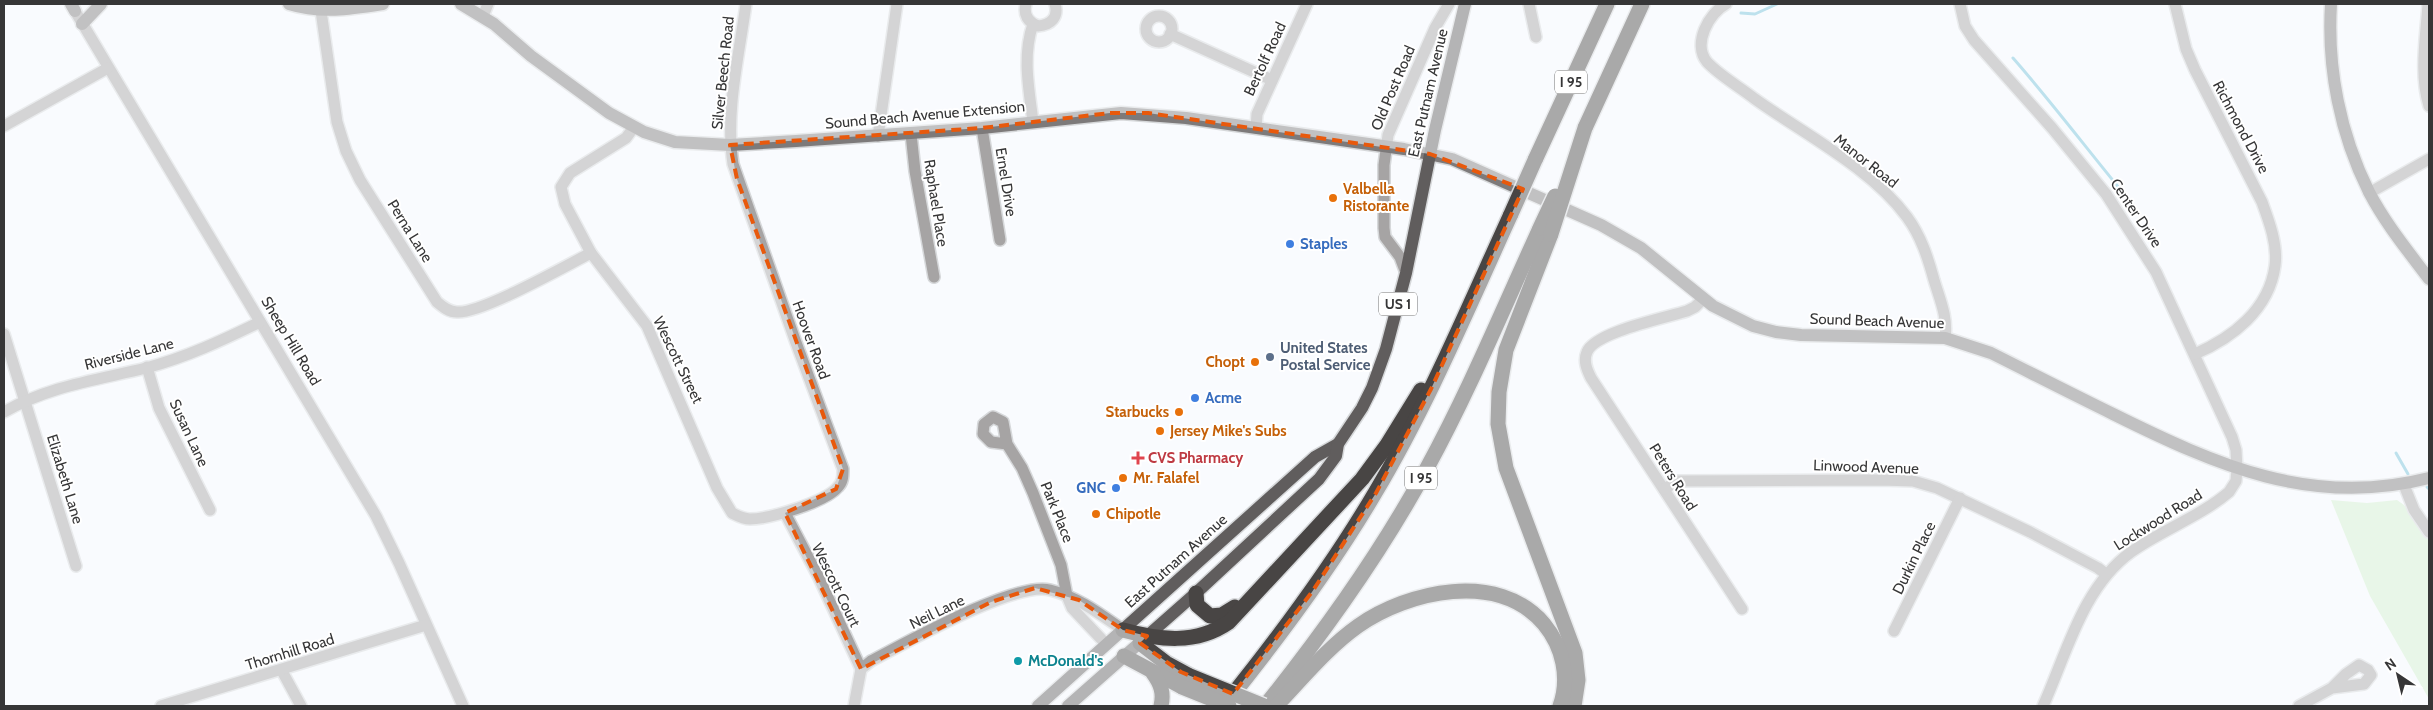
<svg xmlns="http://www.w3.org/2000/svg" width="2433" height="710" font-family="Cabin,sans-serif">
<rect width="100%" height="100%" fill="#f9fbfe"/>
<!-- green -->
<polygon fill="#d3f0cf" points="2331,500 2367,503 2397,500 2404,505 2429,539 2429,699 2370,596"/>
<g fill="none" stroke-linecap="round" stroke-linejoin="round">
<!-- stream -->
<g stroke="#73c2d9" stroke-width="3">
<polyline points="1741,13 1755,14 1777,4"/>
<path d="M2013,58C2055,106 2093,157 2134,206"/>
<polyline points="2396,453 2408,474"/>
<polyline points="2427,487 2429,489"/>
</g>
<!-- street casing -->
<g stroke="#d6d8da" stroke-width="14">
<g id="street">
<path d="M320,4L337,122L346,151L360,180L437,302C443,307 449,312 457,312C481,314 565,266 591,253"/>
<path d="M1026,4C1023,15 1028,22 1038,26C1051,25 1059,17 1055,4"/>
<polyline points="1529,4 1536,37"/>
<path d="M1726,4C1709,13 1692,44 1707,62C1720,76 1740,87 1755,99C1804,134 1871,168 1907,217C1921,236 1928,258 1934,280C1940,300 1948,317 1945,338"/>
<path d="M1960,4L1965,26L1974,40L2052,128L2106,194L2156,272L2232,437L2236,450L2237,469L2236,481L2229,492C2201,516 2162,530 2131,552C2082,588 2067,653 2043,706"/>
<path d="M2175,4L2186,49L2195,70L2262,202C2269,221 2278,245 2275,266C2269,310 2232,338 2195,354"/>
<path d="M2428,4C2426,37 2419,73 2429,106"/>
<polyline points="75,11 376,516 399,563 463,706"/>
<polyline points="483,16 488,4"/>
<circle cx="1159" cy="29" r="13"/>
<path d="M1033,24C1022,56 1029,89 1033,122"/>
<polyline points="1170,34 1272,80"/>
<polyline points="4,126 108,68"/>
<path d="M634,127L626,138L570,173L561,187L565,204L591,253L647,326L717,488L732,513C738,516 743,519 750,519C769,519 826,502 838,487C843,482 843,476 843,469L795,340L733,164C725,112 739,56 746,4"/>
<polyline points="982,128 1000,240"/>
<polyline points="1256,128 1257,114 1307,4"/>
<polyline points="911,134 915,171 934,277"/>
<polyline points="878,136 897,4"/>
<polyline points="2369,193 2429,159"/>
<polyline points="1406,273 1400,257 1385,237 1384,228 1384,165 1388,135 1435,28 1449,4"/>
<path d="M1703,299L1695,307L1687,311C1665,318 1595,332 1587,352C1583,361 1587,370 1591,378L1742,609"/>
<polyline points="4,334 76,566"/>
<polyline points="147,367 159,408 210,510"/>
<path d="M4,412C49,386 97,380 146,368C187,357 223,340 260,322"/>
<polyline points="1007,444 1003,422 993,417 984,424 983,434 991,442 1007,444 1022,468 1033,493 1061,565 1067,596 1072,608 1106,644"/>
<polyline points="2404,485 2414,510 2429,532"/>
<polyline points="1664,489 1678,481 1881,480 1913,481 1937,488 2030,532 2098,568 2106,574"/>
<polyline points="785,513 819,578 861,669"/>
<polyline points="1894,631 1960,498"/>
<polyline points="282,671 301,706"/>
<polyline points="161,706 426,625"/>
<path d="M854,706L861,669L871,661C906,643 1015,581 1050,590C1078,597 1100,614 1123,630"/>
<polyline points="2299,706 2332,688 2346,674 2359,665 2368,670 2371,675 2364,684 2332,688"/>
</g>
</g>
<!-- secondary casing -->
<g stroke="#d6d8da" stroke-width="15">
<g id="secondary">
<polyline points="71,4 75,11"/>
<path d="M289,4C321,14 351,9 383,4"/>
<path d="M461,4L494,24L531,56L609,113L644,132L675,142L730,145L796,141L982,128L1121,113L1186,118L1404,149L1452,159L1601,225L1641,248L1713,306L1753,326L1776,332L1801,335L1945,338L1991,353C2031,373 2072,394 2113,414C2216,465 2312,508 2429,478"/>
<path d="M2331,4C2327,68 2340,134 2369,192C2385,223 2408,251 2429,279"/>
<polyline points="82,24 101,4"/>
</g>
</g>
<!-- primary casing -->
<g stroke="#d6d8da" stroke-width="15">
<g id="primary">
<polyline points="1038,706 1315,457 1338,444"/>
<polyline points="1068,706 1196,593 1319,479 1336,456 1338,444 1362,408 1372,388 1386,349 1406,273 1435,130 1465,4"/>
</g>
</g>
<!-- highway casing -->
<g stroke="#d6d8da" stroke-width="18">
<g id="highway">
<polyline points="1585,128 1642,4"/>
<polyline points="1535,160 1607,4"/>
<polyline points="1551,234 1506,350 1499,392 1498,424 1506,468 1575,653 1578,680 1574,706"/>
<polyline points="1196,593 1197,605 1210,616 1222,615 1235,607"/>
<path d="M1123,630C1159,640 1196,645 1229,622L1362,479L1387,445L1421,390"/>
<polyline points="1140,643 1166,663 1190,676"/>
<polyline points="1124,656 1182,687"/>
<path d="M1153,673C1161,684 1164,693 1161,706"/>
<path d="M1226,703C1280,636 1331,568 1375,493C1428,404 1468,308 1511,214"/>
<path d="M1265,706C1325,631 1381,553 1427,468C1469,391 1503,309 1540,228"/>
<path d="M1276,706C1302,679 1327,648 1358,626C1408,591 1498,570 1544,624C1563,647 1570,678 1560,706"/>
</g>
</g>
<!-- street -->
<use href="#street" stroke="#a6a4a4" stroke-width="11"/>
<!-- secondary -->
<use href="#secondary" stroke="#7d7a7a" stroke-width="12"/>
<!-- primary -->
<use href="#primary" stroke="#605d5d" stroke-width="12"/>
<!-- highway -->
<use href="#highway" stroke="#484544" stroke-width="15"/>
<!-- highway-bridge casing -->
<g stroke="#d6d8da" stroke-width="18" stroke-linecap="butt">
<g id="highway-bridge">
<polyline points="1511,214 1535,160"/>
<polyline points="1540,228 1555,196"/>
<polyline points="1551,234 1585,128"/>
<polyline points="1190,676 1264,706"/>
<polyline points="1182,687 1229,706"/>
</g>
</g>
<!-- highway-bridge -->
<use href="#highway-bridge" stroke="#484544" stroke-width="15"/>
</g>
<!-- marked area -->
<path d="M0 0H2433V710H0ZM1110,113H1148L1430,154L1523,189L1431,389L1376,493L1312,592L1233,694L1181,672L1140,643L1147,636L1123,630L1079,600L1035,588L991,602L861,669L785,513L836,489L843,469L737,179L730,145L982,128Z" fill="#f9fbfe" fill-opacity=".55" fill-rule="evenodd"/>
<path fill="none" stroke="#e8590c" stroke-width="4" stroke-dasharray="10 6" stroke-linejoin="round" d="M1110,113H1148L1430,154L1523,189L1431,389L1376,493L1312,592L1233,694L1181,672L1140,643L1147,636L1123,630L1079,600L1035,588L991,602L861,669L785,513L836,489L843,469L737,179L730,145L982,128Z"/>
<!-- markers -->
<g fill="#e8710a" stroke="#fff" stroke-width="2">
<circle cx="1333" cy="198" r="5"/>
<circle cx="1255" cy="362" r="5"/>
<circle cx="1179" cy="412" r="5"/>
<circle cx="1160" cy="431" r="5"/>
<circle cx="1123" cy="478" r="5"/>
<circle cx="1096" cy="514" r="5"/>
</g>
<g fill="#3f7fe0" stroke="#fff" stroke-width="2">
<circle cx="1290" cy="244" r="5"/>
<circle cx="1195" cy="398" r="5"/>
<circle cx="1116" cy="488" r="5"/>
</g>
<circle fill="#5c6f8a" stroke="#fff" stroke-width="2" cx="1270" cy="357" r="5"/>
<path fill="#e0444e" stroke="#fff" stroke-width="2" d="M1135.5 450.5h5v5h5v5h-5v5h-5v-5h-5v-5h5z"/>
<circle fill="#0f9aa8" stroke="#fff" stroke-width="2" cx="1018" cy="661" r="5"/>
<g text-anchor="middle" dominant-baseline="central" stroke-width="4" stroke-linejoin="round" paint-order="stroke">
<!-- shield labels -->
<g fill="#fff" stroke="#727273" stroke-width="1">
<rect x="1555" y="70.5" width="32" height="23" rx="4"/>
<rect x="1379" y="292.5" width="38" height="23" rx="4"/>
<rect x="1405" y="466.5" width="32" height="23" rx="4"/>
</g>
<g font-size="14" font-weight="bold" fill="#363637">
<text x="1571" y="82">I 95</text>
<text x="1398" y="304">US 1</text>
<text x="1421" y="478">I 95</text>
</g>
<!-- street labels -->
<g font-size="15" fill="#363637" stroke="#fff">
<text transform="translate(1265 59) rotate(-65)">Bertolf Road</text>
<text transform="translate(723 73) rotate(-84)">Silver Beech Road</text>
<text transform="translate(1393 88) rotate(-67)">Old Post Road</text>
<text transform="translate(1428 93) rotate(-77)">East Putnam Avenue</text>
<text transform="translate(925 115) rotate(-5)">Sound Beach Avenue Extension</text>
<text transform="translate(2241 127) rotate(62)">Richmond Drive</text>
<text transform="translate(1866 161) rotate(38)">Manor Road</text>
<text transform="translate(1006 182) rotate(81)">Ernel Drive</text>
<text transform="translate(936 203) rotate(81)">Raphael Place</text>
<text transform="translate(2136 213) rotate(56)">Center Drive</text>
<text transform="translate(410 231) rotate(58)">Perna Lane</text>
<text transform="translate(1877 321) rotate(2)">Sound Beach Avenue</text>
<text transform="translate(811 340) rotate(70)">Hoover Road</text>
<text transform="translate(291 341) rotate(59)">Sheep Hill Road</text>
<text transform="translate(129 354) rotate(-14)">Riverside Lane</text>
<text transform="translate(678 360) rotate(64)">Wescott Street</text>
<text transform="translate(189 433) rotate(65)">Susan Lane</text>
<text transform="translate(1866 467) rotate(2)">Linwood Avenue</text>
<text transform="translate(1673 477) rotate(58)">Peters Road</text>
<text transform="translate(65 479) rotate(73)">Elizabeth Lane</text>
<text transform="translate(1057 512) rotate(68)">Park Place</text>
<text transform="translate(2158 520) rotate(-32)">Lockwood Road</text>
<text transform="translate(1914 558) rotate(-64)">Durkin Place</text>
<text transform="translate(1176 561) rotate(-42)">East Putnam Avenue</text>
<text transform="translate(836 585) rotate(64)">Wescott Court</text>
<text transform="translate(937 612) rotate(-26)">Neil Lane</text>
<text transform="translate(290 652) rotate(-17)">Thornhill Road</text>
</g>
<!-- food labels -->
<g font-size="15" font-weight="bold" fill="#c56008" stroke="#fff" text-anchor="start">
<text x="1343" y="189">Valbella<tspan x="1343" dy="17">Ristorante</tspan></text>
<text x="1245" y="362" text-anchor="end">Chopt</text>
<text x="1169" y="412" text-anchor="end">Starbucks</text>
<text x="1170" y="431">Jersey Mike's Subs</text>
<text x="1133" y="478">Mr. Falafel</text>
<text x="1106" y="514">Chipotle</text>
</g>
<!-- shop labels -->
<g font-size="15" font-weight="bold" fill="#366cbe" stroke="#fff" text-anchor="start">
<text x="1300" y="244">Staples</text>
<text x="1205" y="398">Acme</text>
<text x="1106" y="488" text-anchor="end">GNC</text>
</g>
<!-- service labels -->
<g font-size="15" font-weight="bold" fill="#4e5e75" stroke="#fff" text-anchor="start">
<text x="1280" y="348">United States<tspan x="1280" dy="17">Postal Service</tspan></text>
</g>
<!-- health labels -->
<g font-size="15" font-weight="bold" fill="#be3a42" stroke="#fff" text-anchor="start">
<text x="1148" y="458">CVS Pharmacy</text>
</g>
<!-- culture labels -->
<g font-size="15" font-weight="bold" fill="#0d838f" stroke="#fff" text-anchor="start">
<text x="1028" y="661">McDonald's</text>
</g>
</g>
<!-- border -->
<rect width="2433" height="710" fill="none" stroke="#363637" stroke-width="10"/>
<!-- north arrow -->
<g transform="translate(2398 675) rotate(325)" stroke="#ffffff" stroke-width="4" paint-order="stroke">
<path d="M0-4L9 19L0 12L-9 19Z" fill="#363637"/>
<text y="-8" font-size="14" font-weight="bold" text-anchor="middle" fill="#363637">N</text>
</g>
</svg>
